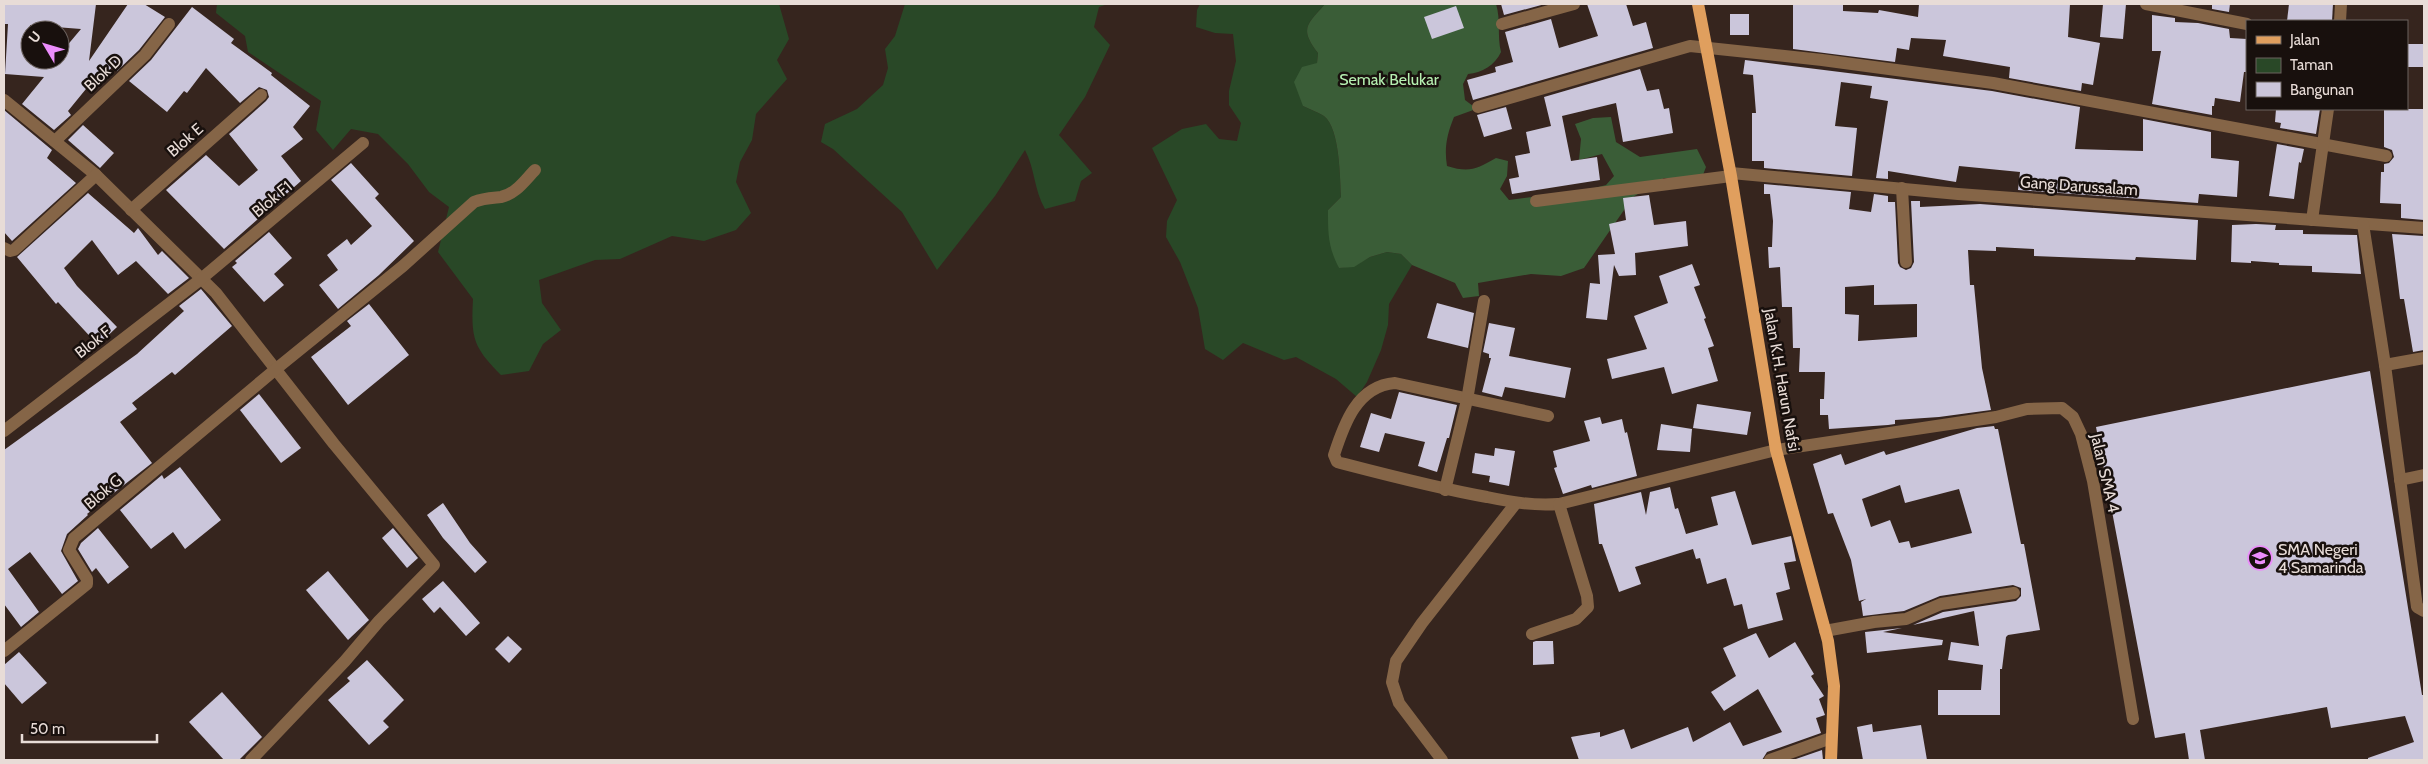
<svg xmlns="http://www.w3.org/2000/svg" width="2428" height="764" font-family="Cabin,sans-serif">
<rect width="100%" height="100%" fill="#36251e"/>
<!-- green -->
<g fill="#294827">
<path d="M217,4H779L789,39L777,60L787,79L756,114L752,140L740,162L736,182L751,213L736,230L704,241L672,236L620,259L595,260L539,280L542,303L561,330L543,344L529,371L501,375C473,347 471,338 473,299L438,252L449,207L429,192L408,164L378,134L351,129L333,150L316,130L321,101L248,52L245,36L216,13Z"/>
<path d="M905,4H1108L1099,7L1094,27L1110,45L1085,97L1059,135L1092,173L1081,181L1075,201L1045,209C1034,190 1035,169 1025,150L995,196L937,270L902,212L833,149L821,142L825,124L857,109L883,85L888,68L885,49L895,36Z"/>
<path d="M1200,4H1325C1307,25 1299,28 1318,53L1317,63L1303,106C1309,109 1318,112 1324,116C1340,128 1340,179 1341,197L1328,210L1339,268L1354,266L1370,257L1387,252L1401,254L1412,265L1389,304L1388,325L1381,350L1367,382L1357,397L1336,379L1296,357L1284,360L1243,343L1223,360L1205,349L1198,308L1180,262L1166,237L1167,221L1177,200L1152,148L1182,129L1206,124L1219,139L1237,141L1241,123L1229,105V91L1236,61L1233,34L1215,33L1196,27L1197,10Z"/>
</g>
<!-- forest -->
<path fill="#3a5d37" d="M1325,4H1496C1501,20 1497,36 1501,52C1495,65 1482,73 1468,74L1463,84L1465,100L1473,106L1498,101L1454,117C1447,134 1444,148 1447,166C1469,173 1477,169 1496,158L1508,161L1507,176L1500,189L1509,200L1587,190L1606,185L1614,176L1602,154L1579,160L1581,139L1575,124L1593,118L1611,117L1616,142L1640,157L1697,149L1706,167L1701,180L1664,178L1633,197L1584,268L1561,276L1531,274L1478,283L1479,296L1463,298L1455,283L1412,265L1401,254L1387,252L1370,257L1354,267L1339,268C1328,247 1328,233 1328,210L1341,197C1340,179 1340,128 1324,116C1318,112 1309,109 1303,106L1294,82L1302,67L1317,63L1318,53C1299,28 1307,25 1325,4Z"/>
<!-- building -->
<g fill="#cbc6db" fill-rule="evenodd">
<path d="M4,4H96L89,61L128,4H144L165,17L139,50L117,71L112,67L104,77L99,73L68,111L71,115L54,130L22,104L44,77L5,74L8,24H4ZM30,25L81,29L60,54V60H30Z"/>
<polygon points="1501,4 1545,4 1504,15"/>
<polygon points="1587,4 1626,4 1633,26 1646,22 1653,48 1473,100 1467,80 1496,72 1495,67 1513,62 1505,32 1551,19 1559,48 1598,36"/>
<polygon points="1793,4 1843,4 1843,11 1878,13 1879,10 1918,17 1919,4 2070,4 2068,37 2100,43 2093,85 2082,83 2081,91 2009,78 2010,67 1943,56 1946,40 1911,38 1909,50 1897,48 1895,62 1793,49"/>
<polygon points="2103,4 2126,4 2123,39 2100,37"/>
<polygon points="2212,4 2230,4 2229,12 2212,9"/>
<polygon points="2289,4 2333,4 2332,21 2287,21"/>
<polygon points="1456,6 1464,28 1432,39 1424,17"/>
<polygon points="192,7 234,39 231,43 272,73 271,75 310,106 293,127 303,139 281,156 301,181 224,249 166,190 206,155 239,186 258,170 229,134 266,101 269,97 267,90 259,87 240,103 206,68 187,93 184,91 167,112 129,81 151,60"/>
<rect x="1730" y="14" width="19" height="21"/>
<polygon points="2152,15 2175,18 2175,22 2198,23 2229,29 2230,38 2247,39 2247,72 2244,72 2240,102 2215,98 2214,106 2212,106 2212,115 2152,104 2161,51 2152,51"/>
<rect x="2407" y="44" width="17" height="23"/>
<polygon points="1745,60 1992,91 2080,107 2075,149 2143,151 2143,119 2211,132 2211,158 2239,161 2237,197 2199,194 2198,203 2018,190 2020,172 1959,166 1956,182 1888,171 1888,179 1876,178 1888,101 1870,98 1872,86 1841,82 1835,126 1857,128 1852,176 1764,168 1764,161 1752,161 1752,113 1756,113 1753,75 1743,74"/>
<polygon points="1640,69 1647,91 1659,89 1664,109 1669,108 1673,133 1623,142 1616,103 1562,116 1571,161 1597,157 1600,180 1512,194 1509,179 1519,177 1515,156 1530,153 1526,132 1551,126 1544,97"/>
<polygon points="1506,107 1512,129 1484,137 1477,115"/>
<polygon points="2276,109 2320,109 2316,134 2280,128 2281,123 2275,122"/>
<polygon points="2384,109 2424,109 2424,220 2401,218 2401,204 2380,203 2381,172 2384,172 2384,164 2389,163 2394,157 2392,150 2384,147"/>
<polygon points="4,110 52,150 47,158 76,183 12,241 4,232"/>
<polygon points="83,125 114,153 100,168 68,140"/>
<polygon points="2277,144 2304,149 2301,163 2299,162 2294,199 2269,196"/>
<polygon points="351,163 379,194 375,198 414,241 379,275 338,309 319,285 338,270 327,255 347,239 351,245 372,226 331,180"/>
<path d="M1764,184L1851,192L1849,209L1871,212L1874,194L1888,196V202H1895L1898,263L1900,267L1906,270L1911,268L1914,262L1911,201H1920V207L1980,204L2198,220L2196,260L2136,257L2135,260L2034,256V249L1996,247V251L1968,250L1970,285H1974L1982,368L1991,410L1939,417L1895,420V424L1888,425L1829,429L1828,415H1820V399H1824L1825,372H1799L1800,348H1793L1792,307H1782L1780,267L1769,268L1768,247H1772L1773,221L1770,194H1764ZM1874,285V305L1917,304V337L1858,341L1859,315L1845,314V287Z"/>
<polygon points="88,193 134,233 138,228 158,255 162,251 189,278 168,294 136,261 118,275 92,240 64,268 77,286 117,327 98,345 58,302 56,304 17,257"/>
<polygon points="1649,195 1654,225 1686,221 1688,246 1635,253 1636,275 1619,276 1614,265 1607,320 1586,318 1590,283 1600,284 1598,255 1615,254 1609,224 1626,220 1623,198"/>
<polygon points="2256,224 2276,225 2275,230 2303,230 2303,234 2357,235 2361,274 2312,272 2312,266 2279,265 2279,263 2251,261 2251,263 2231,262 2232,225"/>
<polygon points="269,232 292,258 274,274 284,285 264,302 232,267 237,263 235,261"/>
<polygon points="2392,234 2424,236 2424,350 2413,352 2404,299 2400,299"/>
<polygon points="1692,264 1700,285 1694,287 1706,318 1704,319 1714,346 1708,348 1718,381 1672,394 1664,367 1612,379 1607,359 1647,349 1634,316 1668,303 1659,276"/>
<polygon points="201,289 232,326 175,375 172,372 132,403 137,409 120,422 152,463 87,514 88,515 67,534 61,551 78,581 62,594 30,552 8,569 39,612 21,627 4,604 4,450 137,354 184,311 179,306"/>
<polygon points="1437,303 1474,313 1468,348 1427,338"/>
<polygon points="369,304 409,355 348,405 311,357 351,326 347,321"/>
<polygon points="1489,323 1515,328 1509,356 1571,368 1565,398 1505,387 1502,397 1482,392 1491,358 1489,358 1489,354 1483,352"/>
<polygon points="2370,371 2422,695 2424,695 2424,760 2368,760 2368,758 2414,742 2405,716 2331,728 2327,707 2200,730 2205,760 2189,760 2185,733 2155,738 2096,427"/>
<polygon points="1399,392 1457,405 1449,438 1447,438 1437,472 1418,466 1425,442 1385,433 1379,452 1360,447 1371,413 1391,419"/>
<polygon points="259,394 301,448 281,463 240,410"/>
<polygon points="1697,404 1751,412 1747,435 1693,428"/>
<polygon points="1600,417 1602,424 1622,419 1625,433 1627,432 1637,476 1592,488 1591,485 1563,494 1554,468 1557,467 1553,451 1590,441 1584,421"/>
<polygon points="1661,424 1692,429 1690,452 1657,450"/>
<path d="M1994,426L1995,429H1998L2021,544H2024L2040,630L2008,635L2006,637L2002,669H2000V715H1938V690H1981L1983,665L1948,660L1951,642L1979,646L1974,611L1913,625L1943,612L2016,601L2021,596V588L2013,585L1940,596L1904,611L1863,616L1861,602L1866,599L1859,601L1851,560L1833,513L1828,514L1813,464L1841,454L1845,465L1884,451L1886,455L1977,428ZM1900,485L1905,503L1959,489L1972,533L1911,548L1909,541L1899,543L1890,520L1871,527L1862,499Z"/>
<polygon points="1495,448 1515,451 1509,486 1489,482 1490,476 1472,473 1475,453 1494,456"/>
<polygon points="180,467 221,520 185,549 173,532 151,549 120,510 162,475 164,479"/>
<polygon points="1670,487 1675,509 1678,508 1686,534 1718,525 1711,497 1735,491 1752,545 1791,536 1796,561 1784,563 1790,589 1776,593 1783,620 1748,629 1742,604 1734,606 1726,578 1707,584 1700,558 1696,559 1693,549 1635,567 1641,584 1619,592 1602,544 1599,544 1594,504 1641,492 1646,515 1650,492"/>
<polygon points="443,503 470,543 487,562 475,573 443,538 427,515"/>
<polygon points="98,528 129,567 108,584 96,568 92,572 78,549 81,543"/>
<polygon points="393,528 418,558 407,568 382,538"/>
<polygon points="328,571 369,620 348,640 306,590"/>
<polygon points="443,581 480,623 466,636 440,607 434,613 422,599"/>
<polygon points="1902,628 1883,632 1943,640 1942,645 1867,653 1865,632"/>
<polygon points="1756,633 1769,658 1795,642 1814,674 1811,676 1824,696 1819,699 1825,715 1816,718 1821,733 1767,752 1762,760 1579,760 1571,737 1600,732 1600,737 1624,729 1631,749 1688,727 1693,742 1730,722 1743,746 1782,732 1758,689 1724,711 1711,692 1736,676 1723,648"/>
<polygon points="508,636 522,649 509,663 495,649"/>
<polygon points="1536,641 1553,641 1554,664 1533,665 1533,642"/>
<polygon points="19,652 47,683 22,704 4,683 4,665"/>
<polygon points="367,660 404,700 383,721 389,727 369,745 328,700 350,681 347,678"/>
<polygon points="222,692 262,737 239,760 224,760 189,722"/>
<polygon points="1872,724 1873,732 1921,725 1927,760 1863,760 1857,727"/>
<polygon points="1822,750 1823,760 1793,760"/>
</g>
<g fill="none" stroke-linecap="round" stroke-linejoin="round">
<!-- minor -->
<g stroke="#856547" stroke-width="12">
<polyline points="2146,4 2247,24"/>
<polyline points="2340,21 2341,4"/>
<polyline points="1502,24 1574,4"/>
<polyline points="4,100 96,175 216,293 334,444 434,565 379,621 345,661 251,760"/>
<polyline points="1478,107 1690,46 1822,60 1993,83 2386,156"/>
<polyline points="55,141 145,55 169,24"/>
<polyline points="1731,173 1958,194 2424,228"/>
<polyline points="1902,188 1906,262"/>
<polyline points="1536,201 1731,176"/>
<polyline points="131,210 261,95"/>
<polyline points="2312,220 2328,109"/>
<polyline points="2363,224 2385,365"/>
<polyline points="4,248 10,251 14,250 96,175"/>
<polyline points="2424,358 2385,365 2417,607 2424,611"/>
<path d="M1548,416L1395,383C1357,386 1344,424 1334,455L1337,462C1387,475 1436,488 1487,497C1511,502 1533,506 1559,504L1776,450L1996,417L2027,409L2062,408L2073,417L2081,434L2093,481L2133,719"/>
<polyline points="4,431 201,279 363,143"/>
<polyline points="2400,480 2424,475"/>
<polyline points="1445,490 1467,400 1484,301"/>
<polyline points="1825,631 1874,622 1906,619 1941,604 2014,593"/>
<polyline points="1532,634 1576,619 1588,607 1587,596 1559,504"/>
<path d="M4,651L87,584V579L69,550L74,538L276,369L403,266L474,202C483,198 490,198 501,197C516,194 525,180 535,170"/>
<polyline points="1442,760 1399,703 1392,682 1396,661 1422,623 1516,503"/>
<polyline points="1770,760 1831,738"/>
</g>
<!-- major -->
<polyline stroke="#e09f5e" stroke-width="12" points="1698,4 1731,176 1776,450 1828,641 1834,686 1831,760"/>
</g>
<!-- icons -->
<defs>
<g id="school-ring" transform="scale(1.25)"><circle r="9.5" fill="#18100d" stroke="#eb8dfb" stroke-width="1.5"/><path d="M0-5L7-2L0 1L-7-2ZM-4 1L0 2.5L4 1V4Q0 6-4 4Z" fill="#eb8dfb"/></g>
</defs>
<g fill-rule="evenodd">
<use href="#school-ring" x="2260" y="558"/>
</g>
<g text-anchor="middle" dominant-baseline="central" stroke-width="5" stroke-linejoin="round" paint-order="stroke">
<!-- street labels -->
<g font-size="16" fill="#e8dcd7" stroke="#18100d">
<text transform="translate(103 73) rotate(-43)">Blok D</text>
<text transform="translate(185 140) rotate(-41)">Blok E</text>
<text transform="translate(2079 186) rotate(4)">Gang Darussalam</text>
<text transform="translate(272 199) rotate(-40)">Blok F1</text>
<text transform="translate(93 342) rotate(-38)">Blok F</text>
<text transform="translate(1782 380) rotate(80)">Jalan K.H. Harun Nafsi</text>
<text transform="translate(2105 473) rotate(77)">Jalan SMA 4</text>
<text transform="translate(103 492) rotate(-40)">Blok G</text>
</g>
<!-- park labels -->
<g font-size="16" fill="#b6f0b1" stroke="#18100d">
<text x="1389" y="79">Semak Belukar</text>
</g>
<!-- poi labels -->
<g font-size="16" fill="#e8dcd7" stroke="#18100d" text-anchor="start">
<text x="2278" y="549">SMA Negeri<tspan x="2278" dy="18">4 Samarinda</tspan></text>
</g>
</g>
<!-- border -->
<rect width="2428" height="764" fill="none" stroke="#e8dcd7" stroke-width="10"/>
<!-- legend -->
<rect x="2246" y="20" width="162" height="90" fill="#18100d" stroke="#6b625e"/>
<rect x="2256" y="36" width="25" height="8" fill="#e09f5e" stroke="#6b625e"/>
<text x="2290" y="45" font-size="15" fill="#e8dcd7">Jalan</text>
<rect x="2256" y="58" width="25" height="15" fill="#294827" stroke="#6b625e"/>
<text x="2290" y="70" font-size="15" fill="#e8dcd7">Taman</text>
<rect x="2256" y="82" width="25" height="15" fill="#cbc6db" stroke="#6b625e"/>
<text x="2290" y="95" font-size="15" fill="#e8dcd7">Bangunan</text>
<!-- north arrow -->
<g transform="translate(45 45) rotate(308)"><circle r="24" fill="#18100d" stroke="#6b625e"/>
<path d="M0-4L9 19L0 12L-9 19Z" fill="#eb8dfb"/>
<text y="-8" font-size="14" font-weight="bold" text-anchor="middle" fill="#e8dcd7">U</text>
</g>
<!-- scale -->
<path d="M22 734v8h135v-8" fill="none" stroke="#e8dcd7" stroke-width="2.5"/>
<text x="30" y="734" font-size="15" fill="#e8dcd7" stroke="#18100d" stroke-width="4" paint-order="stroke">50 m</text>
</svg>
